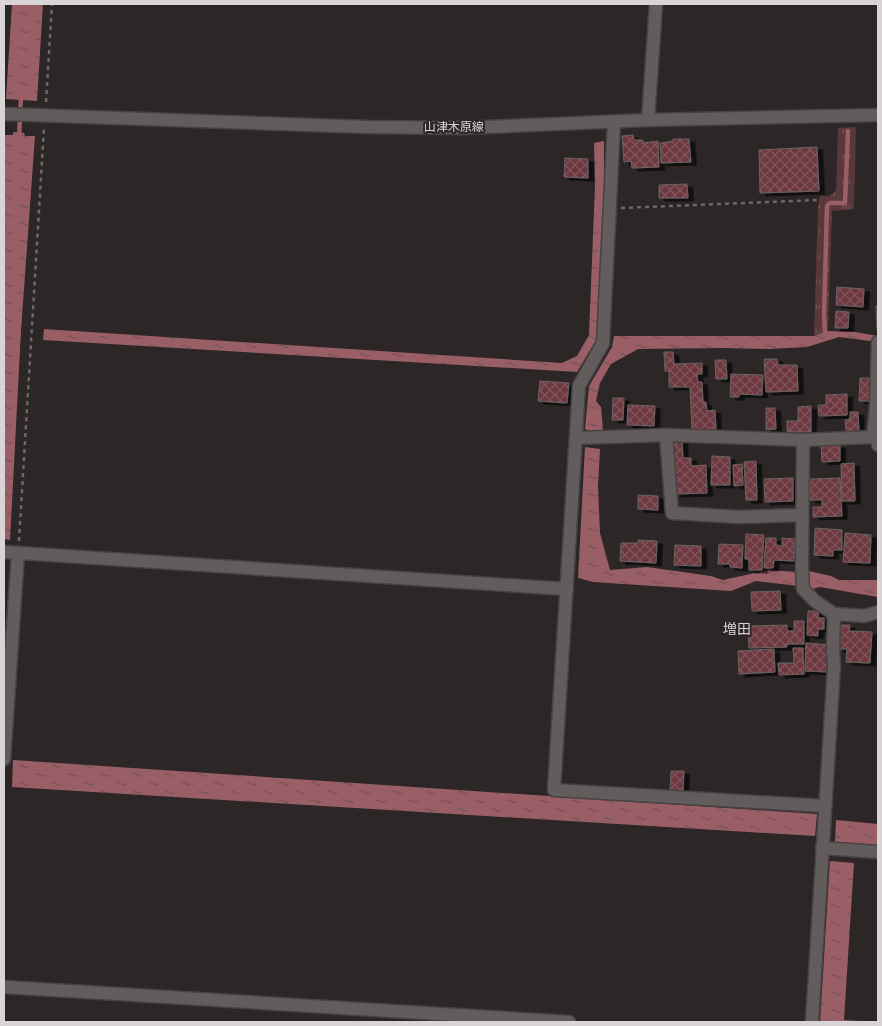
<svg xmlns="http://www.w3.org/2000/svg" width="882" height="1026" font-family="'Work Sans','Noto Sans JP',sans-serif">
<defs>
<pattern id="grass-tufts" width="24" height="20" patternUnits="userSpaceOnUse" patternTransform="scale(1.25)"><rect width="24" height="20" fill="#59373b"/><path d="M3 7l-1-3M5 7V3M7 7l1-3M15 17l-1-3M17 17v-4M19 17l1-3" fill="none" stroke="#705357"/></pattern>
<pattern id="water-ripples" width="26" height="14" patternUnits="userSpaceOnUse" patternTransform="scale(1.25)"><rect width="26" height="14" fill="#9a5f66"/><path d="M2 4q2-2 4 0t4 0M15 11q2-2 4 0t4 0" fill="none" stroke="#725155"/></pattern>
<pattern id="building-cross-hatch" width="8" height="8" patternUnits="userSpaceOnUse" patternTransform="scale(1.25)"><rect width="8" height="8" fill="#6e383f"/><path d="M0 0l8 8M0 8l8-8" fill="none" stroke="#82545a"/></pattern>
<filter id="shadow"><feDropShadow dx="5.5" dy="3" stdDeviation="0" flood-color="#0009"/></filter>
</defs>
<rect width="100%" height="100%" fill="#2c2627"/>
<!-- grass -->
<polygon fill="url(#grass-tufts)" points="856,127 854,209 832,211 828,331 814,336 818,205 820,196 830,196 836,190 838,128"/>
<!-- water -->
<g fill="url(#water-ripples)">
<polygon points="12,4 43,4 37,101 6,99"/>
<polygon points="13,132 24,133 25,136 35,136 21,331 10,540 4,539 4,135 13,135"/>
<polygon points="604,141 604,188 598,337 577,372 43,340 44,329 562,363 577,356 589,335 595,186 594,143"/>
<polygon points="828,331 855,332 878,336 878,342 839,337 807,347 769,349 724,348 638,349 611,364 600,383 596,401 601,407 603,430 590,431 585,429 589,386 612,347 614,336 814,336"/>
<polygon points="585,447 600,449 598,486 600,533 610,570 647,567 711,576 723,580 769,570 796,572 799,586 756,581 731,591 593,582 578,578"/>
<polygon points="809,571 831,576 839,580 878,580 878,597 820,587 812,589 807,581"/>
<polygon points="13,760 817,814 815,836 12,787"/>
<polygon points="836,820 878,824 878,845 835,842"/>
<polygon points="830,861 854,863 844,1020 875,1022 820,1022"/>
</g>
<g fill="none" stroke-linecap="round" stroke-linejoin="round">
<!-- stream -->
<g stroke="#9a5f66" stroke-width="4.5">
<polyline points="19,138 21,96"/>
<polyline points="825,335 824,315 827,206 830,203 845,203 848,131"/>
</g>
</g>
<!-- building -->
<g fill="url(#building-cross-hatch)" stroke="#6a6464" filter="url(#shadow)">
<polygon points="633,135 634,140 643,140 643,143 658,141 659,167 632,168 631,161 624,162 622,136"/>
<polygon points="673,139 689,139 691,162 661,163 660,143 673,141"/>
<polygon points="817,147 819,191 760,193 759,150"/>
<polygon points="565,158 588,159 588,178 564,177"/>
<polygon points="687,184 688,198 659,198 659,185"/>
<polygon points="837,287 864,289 863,307 836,305"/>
<polygon points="876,306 878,306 878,329 877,329"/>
<polygon points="836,311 849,312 848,328 835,328"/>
<polygon points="664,352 673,352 674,364 702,363 702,374 697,374 698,382 702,382 703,402 706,402 707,411 715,410 716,429 692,430 690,387 669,387 669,371 665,371"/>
<polygon points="764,359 777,359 778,365 797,365 798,391 766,392"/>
<polygon points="715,360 726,360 727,379 716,379"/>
<polygon points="731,374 763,375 762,395 739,394 739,397 730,397"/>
<polygon points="860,378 873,378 872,401 859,401"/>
<polygon points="540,381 569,383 567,403 538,401"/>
<polygon points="847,394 847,415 819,416 818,405 826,405 826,395"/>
<polygon points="613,398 624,398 623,420 612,420"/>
<polygon points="628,405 655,406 654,426 627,425"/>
<polygon points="811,406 811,432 787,432 787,421 798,421 798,407"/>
<polygon points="766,408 775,408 776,429 766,430"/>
<polygon points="850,412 858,412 859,431 846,431 845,420 850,419"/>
<polygon points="673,439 682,439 683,458 691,458 691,466 706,465 707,493 675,494"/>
<polygon points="821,445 840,445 840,461 822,462"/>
<polygon points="712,456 730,457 730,485 711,485"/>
<polygon points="756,461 757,500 746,500 744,462"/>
<polygon points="854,463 855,501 842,501 841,464"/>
<polygon points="742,464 743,485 734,486 733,465"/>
<polygon points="793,478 793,501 765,502 764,479"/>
<polygon points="840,478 842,516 813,517 813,507 822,507 822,500 810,500 810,479"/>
<polygon points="638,495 658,496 658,510 638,509"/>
<polygon points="815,528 842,530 842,550 833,550 833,556 814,555"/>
<polygon points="845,533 871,535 870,563 843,562"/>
<polygon points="746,534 764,535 762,570 749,570 749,559 745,559"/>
<polygon points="766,538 776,538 776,545 782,546 782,538 795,539 794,561 774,560 773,568 764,568"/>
<polygon points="638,540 657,541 656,563 620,561 621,543 638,543"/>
<polygon points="719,544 743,545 742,568 730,567 730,564 718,564"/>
<polygon points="675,545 701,546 701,566 674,565"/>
<polygon points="780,591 781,610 752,611 751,592"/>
<polygon points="808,611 819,611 818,618 824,618 824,629 818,629 818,636 807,635"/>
<polygon points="794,621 804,621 804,644 787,644 787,647 749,648 748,626 787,625 787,631 794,631"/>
<polygon points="839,625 850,625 849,631 872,632 870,663 846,662 847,649 838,649"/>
<polygon points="806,643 830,645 829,672 805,671"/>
<polygon points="793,648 803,648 804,674 779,675 778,663 794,663"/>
<polygon points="774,649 775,672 739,674 738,651"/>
<polygon points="671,771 684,771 683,791 670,790"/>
</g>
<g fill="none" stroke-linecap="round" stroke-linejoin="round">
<!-- minor casing -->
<g stroke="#474243" stroke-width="15">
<g id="minor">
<polyline points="4,114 368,127 462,128 648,120 878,115"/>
<polyline points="648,120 656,4"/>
<polyline points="614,122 603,343 579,386 554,790 824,806"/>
<polyline points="666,435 672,513 740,517 802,515"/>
<polyline points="873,437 876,406 878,342"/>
<polyline points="577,438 666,435 803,440"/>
<polyline points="878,445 878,440 873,437 803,440 802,569 803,589 815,601 834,614 864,616 878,612"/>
<polyline points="4,552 567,589"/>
<polyline points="4,759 18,553"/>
<polyline points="822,848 878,852"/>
<polyline points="4,987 569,1022"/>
<polyline points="812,1022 834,666 833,651 834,614"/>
</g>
</g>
<!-- path -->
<g stroke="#6d6869" stroke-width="2.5" stroke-dasharray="4 4" stroke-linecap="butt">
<polyline points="46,102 52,4"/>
<polyline points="621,208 818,200"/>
<polyline points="19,541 44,128"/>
</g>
<!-- minor -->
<use href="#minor" stroke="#625c5c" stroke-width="12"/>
</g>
<g text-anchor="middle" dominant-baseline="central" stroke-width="4" stroke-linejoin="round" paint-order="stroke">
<!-- street labels -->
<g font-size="12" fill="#d9d5d6" stroke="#2c2627">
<text x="454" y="127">山津木原線</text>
</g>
<!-- neighbourhood labels -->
<g font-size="14" fill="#d9d2d2" stroke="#2c2627">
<text x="737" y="629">増田</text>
</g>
</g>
<!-- border -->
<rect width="882" height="1026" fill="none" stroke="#d9d5d6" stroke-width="10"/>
</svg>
